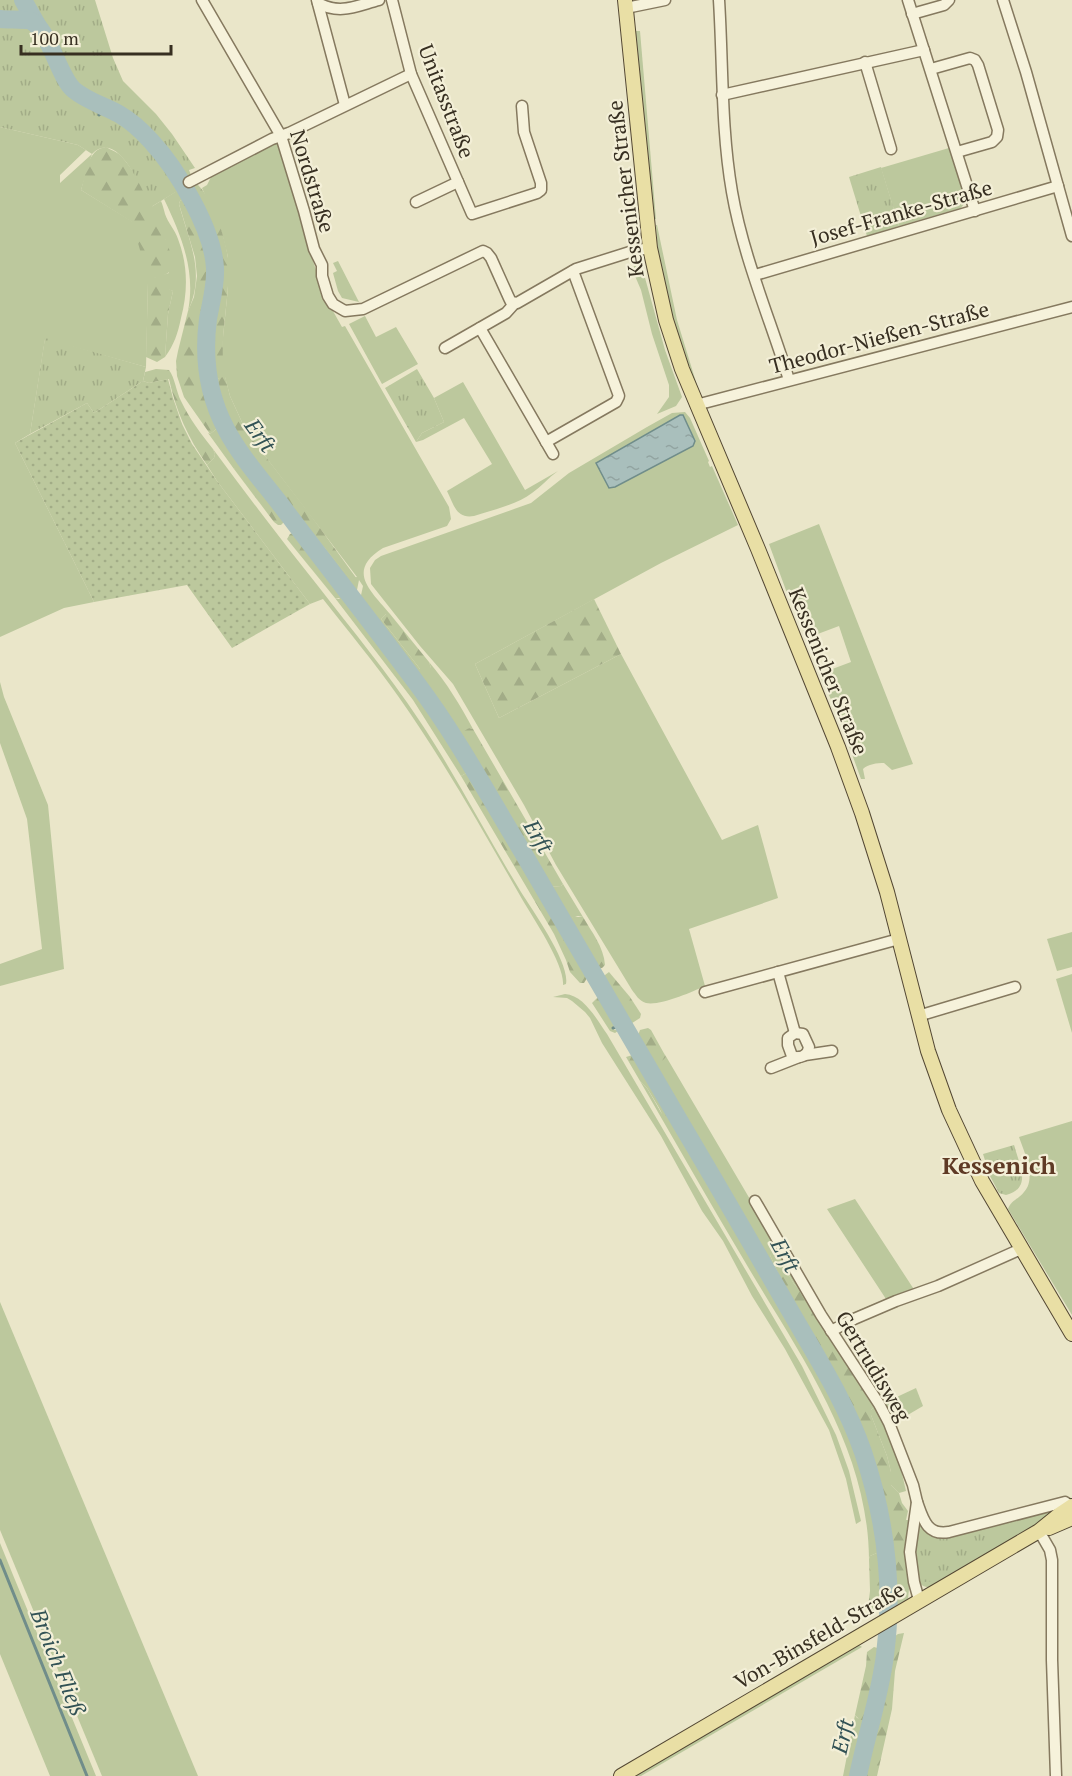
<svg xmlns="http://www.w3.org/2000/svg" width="1072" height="1776" font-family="'PT Serif',serif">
<defs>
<pattern id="forest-firs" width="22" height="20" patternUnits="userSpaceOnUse" patternTransform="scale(1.5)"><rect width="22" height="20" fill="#bcc89d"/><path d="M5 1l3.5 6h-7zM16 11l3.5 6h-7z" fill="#a2ac87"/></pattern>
<pattern id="park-tufts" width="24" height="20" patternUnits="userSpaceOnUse" patternTransform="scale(1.5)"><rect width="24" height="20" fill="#bcc89d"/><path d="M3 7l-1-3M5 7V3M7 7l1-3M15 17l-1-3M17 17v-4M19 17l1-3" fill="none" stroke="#a2ac87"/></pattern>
<pattern id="garden-dots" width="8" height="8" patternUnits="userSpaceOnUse" patternTransform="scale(1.5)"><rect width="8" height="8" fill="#bcc89d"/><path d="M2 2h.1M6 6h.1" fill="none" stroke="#a2ac87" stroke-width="1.8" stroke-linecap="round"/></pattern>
<pattern id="water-ripples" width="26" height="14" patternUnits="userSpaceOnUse" patternTransform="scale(1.5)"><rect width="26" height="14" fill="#a9bfbc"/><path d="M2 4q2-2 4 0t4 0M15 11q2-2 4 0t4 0" fill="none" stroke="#92a4a1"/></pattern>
</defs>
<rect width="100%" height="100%" fill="#eae6c9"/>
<!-- grass -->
<g fill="#bcc89d">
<polygon points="635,31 640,31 656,219 655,219 651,197"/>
<path d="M0,127L78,145L86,150L60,175V183L92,154L81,190L133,222L153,278L169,273L166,241L151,207L161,201C163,206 164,210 165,214C168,223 175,230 178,239C188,265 188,292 181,318C178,333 174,345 165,357L168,314L173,291L148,283L146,367L45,339L30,434L15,443L94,602L64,608L0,637Z"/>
<path d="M277,142L278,143L300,212L303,231L325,297L342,327L345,326L449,507L451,519L447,526L383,548C346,571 370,590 390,614H386L381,619L420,669L431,668L429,662C447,683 460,705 473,729L469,728L459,739L430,692L360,600L363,586L359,580L356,595L298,520L310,530L350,578L357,577L246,431L230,396L225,377L217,379L214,384L211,364L214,365L222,347L228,288V257L222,233L202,188L207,185L212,175Z"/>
<polygon points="949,148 966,201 961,208 899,226 881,168"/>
<path d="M180,189L185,198L180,201L179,204C189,242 206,272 188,311C196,270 181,235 164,199Z"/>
<path d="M656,225H657L677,320L700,395L696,391C675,338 658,282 656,225Z"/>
<polygon points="633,259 638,261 642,267 665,350 682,397 676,406 657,414 669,397 669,385 652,334 641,290 635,276"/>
<polygon points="338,261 359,302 342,298 338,291 333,273 337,271 333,263"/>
<polygon points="365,316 376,337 396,327 418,364 382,384 349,324"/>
<path d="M463,382L525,490L558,471C548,478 541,487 532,493C516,505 493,510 474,516C456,519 454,505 447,491L492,464L464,418L423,440L416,442L422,433L444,422L434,398Z"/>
<path d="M685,412L690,418L709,461L708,462L710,467L712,466L738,525L661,563L475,664L499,718L621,654L722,840L758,825L778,898L689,929L705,986C692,992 660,1006 646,1003C639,1001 636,995 632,990L556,865L524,805L453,684L420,646L371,584L370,568L375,560L381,556L531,503L569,473L647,427L672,413Z"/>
<polygon points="219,427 244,463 234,469 208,433 210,434"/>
<path d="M213,449C247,495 282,541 318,586C352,630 388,673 419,720C456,775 486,835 521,892C533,911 570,963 566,984L563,985C565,965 533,918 522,899C483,831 444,761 398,696C375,663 348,631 323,599L310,604L217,481L207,465L214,458L215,454Z"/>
<path d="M819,524L913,764L892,770L884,763C877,763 868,764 863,769L865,779H861L836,710L819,674L851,662L839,626L807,638L787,593L769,544Z"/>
<polygon points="343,592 425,700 470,771 461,776 413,700 335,598 339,599 343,595"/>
<polygon points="0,682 4,697 48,805 64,969 0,986 0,964 42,949 27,819 0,743"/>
<polygon points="563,884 583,917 578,916 569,919 567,922 547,885 550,887 561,886"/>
<polygon points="1072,932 1072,967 1057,971 1047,939"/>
<polygon points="1072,974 1072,1033 1056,979"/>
<path d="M565,994C584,995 597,1020 607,1034L802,1366L836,1435L849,1471L861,1521L856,1524L846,1479L829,1430L785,1349L752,1296L723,1241L702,1211L661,1136L602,1043L590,1018L585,1012L572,1001L567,998L553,997Z"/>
<polygon points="664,1053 811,1303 794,1284 776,1253 770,1255 781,1280 785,1292 649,1062 654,1064 666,1057"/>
<path d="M647,1072L827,1381C858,1439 873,1488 882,1554L879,1552L870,1556L869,1559C868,1449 802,1358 748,1267C711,1205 676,1143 640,1081L647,1088L662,1114L649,1083Z"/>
<path d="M1072,1121V1315L1008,1209C1011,1200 1019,1199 1024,1192C1037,1178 1024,1152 1019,1137Z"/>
<polygon points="855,1199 915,1291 840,1320 840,1318 886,1299 827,1209"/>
<polygon points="0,1302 198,1776 102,1776 0,1530"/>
<polygon points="916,1388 923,1406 894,1423 884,1403"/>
<path d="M876,1405C891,1431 900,1463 906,1491L899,1493L891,1485V1472L887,1456L871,1415V1410Z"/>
<path d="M1052,1508L1056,1511L994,1551L931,1587C915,1588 918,1574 915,1562L943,1537L932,1536L922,1527L917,1533L918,1526L923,1524L935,1534Z"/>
<polygon points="0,1543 13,1575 96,1776 50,1776 0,1654"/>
<polygon points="890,1554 895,1574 907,1566 909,1589 908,1599 891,1608 893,1587"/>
<polygon points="858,1644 862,1647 641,1776 631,1776"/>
<polygon points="855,1715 857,1718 865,1720 867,1718 854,1776 843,1776"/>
</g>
<!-- forest -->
<g fill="url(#forest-firs)">
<path d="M106,147C111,150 118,152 122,157C142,179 169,238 174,268C167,275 158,279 148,278L132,222L81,190C86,174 87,149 106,147Z"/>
<path d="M195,182C205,191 210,202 215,213C221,228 226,243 228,258C231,292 221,326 223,361C221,365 215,366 211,364L210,345L220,275C219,242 204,213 188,185Z"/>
<path d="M185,198C196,218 207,239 210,263C212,283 206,302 203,322C198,357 204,395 219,427L210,434L184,397L177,376L176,361L178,351L188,311L194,297L197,276L195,257L179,204L180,201Z"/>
<polygon points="148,283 156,283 173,291 168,314 165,357 157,362 146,357"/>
<path d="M156,369L169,370C175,378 176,391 181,401C189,418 201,434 213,449L215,454L214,458L207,465C188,438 176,411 169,379L149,383L143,381L145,372Z"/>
<path d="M225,376L230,396L246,431L309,513L357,579H350L310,530L298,520C265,477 229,438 214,384L217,379Z"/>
<polygon points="244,463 285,517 286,520 281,525 278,525 274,522 234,469 238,464"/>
<polygon points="296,532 343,592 341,598 335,598 287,539 290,534"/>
<polygon points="594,599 621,654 499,718 475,664"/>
<polygon points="386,614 390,614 429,662 431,668 427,673 425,673 420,669 381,619"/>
<polygon points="469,728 473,729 563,884 561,886 550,887 547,885 484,779 459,739 461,733"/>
<polygon points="470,771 589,975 584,983 580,983 570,972 566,960 554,934 461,776"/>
<path d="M573,917H583C591,931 604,947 605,965L602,968L596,969L594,968L567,922Z"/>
<polygon points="609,972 630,997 641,1014 640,1018 629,1025 601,978"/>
<polygon points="599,996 601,996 619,1024 613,1026 614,1030 621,1029 615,1033 610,1031 592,1003"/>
<path d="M648,1028L651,1030L666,1057L659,1064C646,1064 642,1048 637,1038L640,1030Z"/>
<polygon points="636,1054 647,1072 649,1083 664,1110 666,1115 664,1116 647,1088 640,1081 626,1057"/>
<path d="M773,1251L776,1253L794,1284L811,1303L876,1405L871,1410V1415L887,1456L891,1472V1485L899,1493L902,1503L908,1511L906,1520H909L907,1545V1579L901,1584L895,1573C886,1538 883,1501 871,1465C852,1403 817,1348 785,1292L781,1280L770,1255Z"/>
<path d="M879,1552L882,1554C884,1573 884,1591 883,1610C878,1612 871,1613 868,1607L870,1591L869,1559L870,1556Z"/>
<polygon points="904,1633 895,1671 892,1709 877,1776 862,1776 882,1694 891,1639 898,1634"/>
<polygon points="874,1647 881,1649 874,1696 867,1718 865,1720 860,1720 855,1715 866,1666 867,1652"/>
</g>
<!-- park -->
<g fill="url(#park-tufts)">
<path d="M0,0H95L113,58L123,81L156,114L172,134L195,168L189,170L191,175L189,184L151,207C142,191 118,127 92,154L78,145L0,127Z"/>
<polygon points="881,167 899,226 867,236 849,177"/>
<polygon points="45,338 146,367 143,381 94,413 87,403 30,434"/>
<polygon points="417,369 434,398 444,422 422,433 416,442 385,388"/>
<path d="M1014,1145C1019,1164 1033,1188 1006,1195L999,1193L990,1176L983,1154Z"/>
<path d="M922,1527L932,1536L943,1537L987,1527L992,1546C978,1555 938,1584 923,1582C915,1570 910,1538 922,1527Z"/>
</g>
<!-- garden -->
<polygon fill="url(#garden-dots)" points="168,379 173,398 182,424 192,444 217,481 310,604 232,648 187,585 94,602 15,443 87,403 94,413 143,381 149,383"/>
<!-- water -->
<g fill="url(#water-ripples)" stroke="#708d8a" stroke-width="1.5">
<path d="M0,15L11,18L14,17L16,18C40,16 39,27 54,40V52L37,38L29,28L0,22Z"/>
<polygon points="680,415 683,415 695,441 693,446 615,487 609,488 596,463"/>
</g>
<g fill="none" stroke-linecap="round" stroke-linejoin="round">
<!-- stream -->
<g stroke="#708d8a" stroke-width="3">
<polyline points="99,115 103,106"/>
<polyline points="613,1028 624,1025"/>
<polyline points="0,1560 87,1776"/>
</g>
<!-- river -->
<g stroke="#a9bfbc" stroke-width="18">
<polyline points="23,0 40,30"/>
<path d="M0,19C7,20 26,19 31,21C49,29 59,78 74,90C87,101 105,106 119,114C131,121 142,131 151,141C177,169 213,229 215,268C216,285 211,302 208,319C203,357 208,395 226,429C241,458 267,486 287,513C330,570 375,627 418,685C457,737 488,795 522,851C576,943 629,1035 683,1127C720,1189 756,1252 792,1314C818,1359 846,1403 863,1452C885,1517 894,1587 885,1655C880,1696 866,1736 858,1776"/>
</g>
<!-- minor casing -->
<g stroke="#85795f" stroke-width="13">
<g id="minor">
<polyline points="202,0 281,136 304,211 314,249 322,265 322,276 328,296 333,304 345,311 363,309 483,251 487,253 491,258 509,298 511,302 517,303 576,269 633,251 650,248"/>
<polyline points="317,0 345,105"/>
<polyline points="392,0 411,74 472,214 537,193 541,190 541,183 524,132 522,106"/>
<path d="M719,0C723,64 721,128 732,192C743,256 770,319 789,380"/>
<polyline points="908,0 975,211"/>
<polyline points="1003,0 1026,72 1072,236"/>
<path d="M318,3C340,15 356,6 379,0"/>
<polyline points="626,8 665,0"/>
<polyline points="912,14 944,5 949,0"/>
<polyline points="865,62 891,149"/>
<polyline points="931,69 970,58 975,60 978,65 998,130 997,137 992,142 957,152"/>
<polyline points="722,95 924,50"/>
<polyline points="189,182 272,139 289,133 411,74"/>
<polyline points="416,202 458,182"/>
<polyline points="755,275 1058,186"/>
<polyline points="480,328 553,454"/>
<polyline points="445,348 506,313 515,303"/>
<polyline points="696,405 1072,307"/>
<polyline points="546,442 616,402 619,396 573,271"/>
<polyline points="778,972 795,1033"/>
<polyline points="705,992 899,939"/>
<polyline points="918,1016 1015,987"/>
<path d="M795,1033L803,1034L809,1047C808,1056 800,1059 792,1056L788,1045V1038Z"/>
<polyline points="805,1055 832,1051"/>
<polyline points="771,1068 799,1057"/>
<polyline points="755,1201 821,1315 879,1404 889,1423 913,1485 917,1502 910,1552 914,1582 919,1600"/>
<polyline points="831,1331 854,1319 896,1301 938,1286 1021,1249"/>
<path d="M917,1502C923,1519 927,1536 949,1532L1065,1502L1072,1507"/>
<polyline points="1039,1531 1050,1550 1052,1560 1052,1660 1056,1776"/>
</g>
</g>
<!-- major casing -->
<g stroke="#534733" stroke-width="16">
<g id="major">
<polyline points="625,0 650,248 666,320 682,369 758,549 838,747 862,813 887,892 928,1051 949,1110 982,1181 1072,1334"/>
<polyline points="1049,1528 1072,1518"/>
<polyline points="621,1776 1039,1531 1060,1514 1072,1506"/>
</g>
</g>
<!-- minor -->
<use href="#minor" stroke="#f6f2db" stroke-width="10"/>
<!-- major -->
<use href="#major" stroke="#e9dfa5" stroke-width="14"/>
</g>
<g text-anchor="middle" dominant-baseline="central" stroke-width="4.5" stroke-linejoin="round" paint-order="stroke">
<!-- street labels -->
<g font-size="21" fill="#372f21" stroke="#f3efd7">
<text transform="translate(447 101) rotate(69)">Unitasstraße</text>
<text transform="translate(313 181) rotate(73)">Nordstraße</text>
<text transform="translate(625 189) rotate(-97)">Kessenicher Straße</text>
<text transform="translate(901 212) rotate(-16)">Josef-Franke-Straße</text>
<text transform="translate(879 337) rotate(-15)">Theodor-Nießen-Straße</text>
<text transform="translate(829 671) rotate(68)">Kessenicher Straße</text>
<text transform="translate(874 1366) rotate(59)">Gertrudisweg</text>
<text transform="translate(819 1635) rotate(-30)">Von-Binsfeld-Straße</text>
</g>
<!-- water labels -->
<g font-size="22" font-style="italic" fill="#325255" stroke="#f3efd7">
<text transform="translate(261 435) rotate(54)">Erft</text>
<text transform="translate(539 836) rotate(59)">Erft</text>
<text transform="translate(786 1255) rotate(61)">Erft</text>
<text transform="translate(59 1662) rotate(68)">Broich Fließ</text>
<text transform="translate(842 1736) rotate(-77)">Erft</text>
</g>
<!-- quarter labels -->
<g font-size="24" font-weight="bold" fill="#5f3a25" stroke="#f3efd7">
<text x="999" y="1165">Kessenich</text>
</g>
</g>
<!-- scale -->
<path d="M21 45v9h150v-9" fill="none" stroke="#372f21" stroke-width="3"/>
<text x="30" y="45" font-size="18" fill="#372f21" stroke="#f3efd7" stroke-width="4.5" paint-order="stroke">100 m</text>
</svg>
